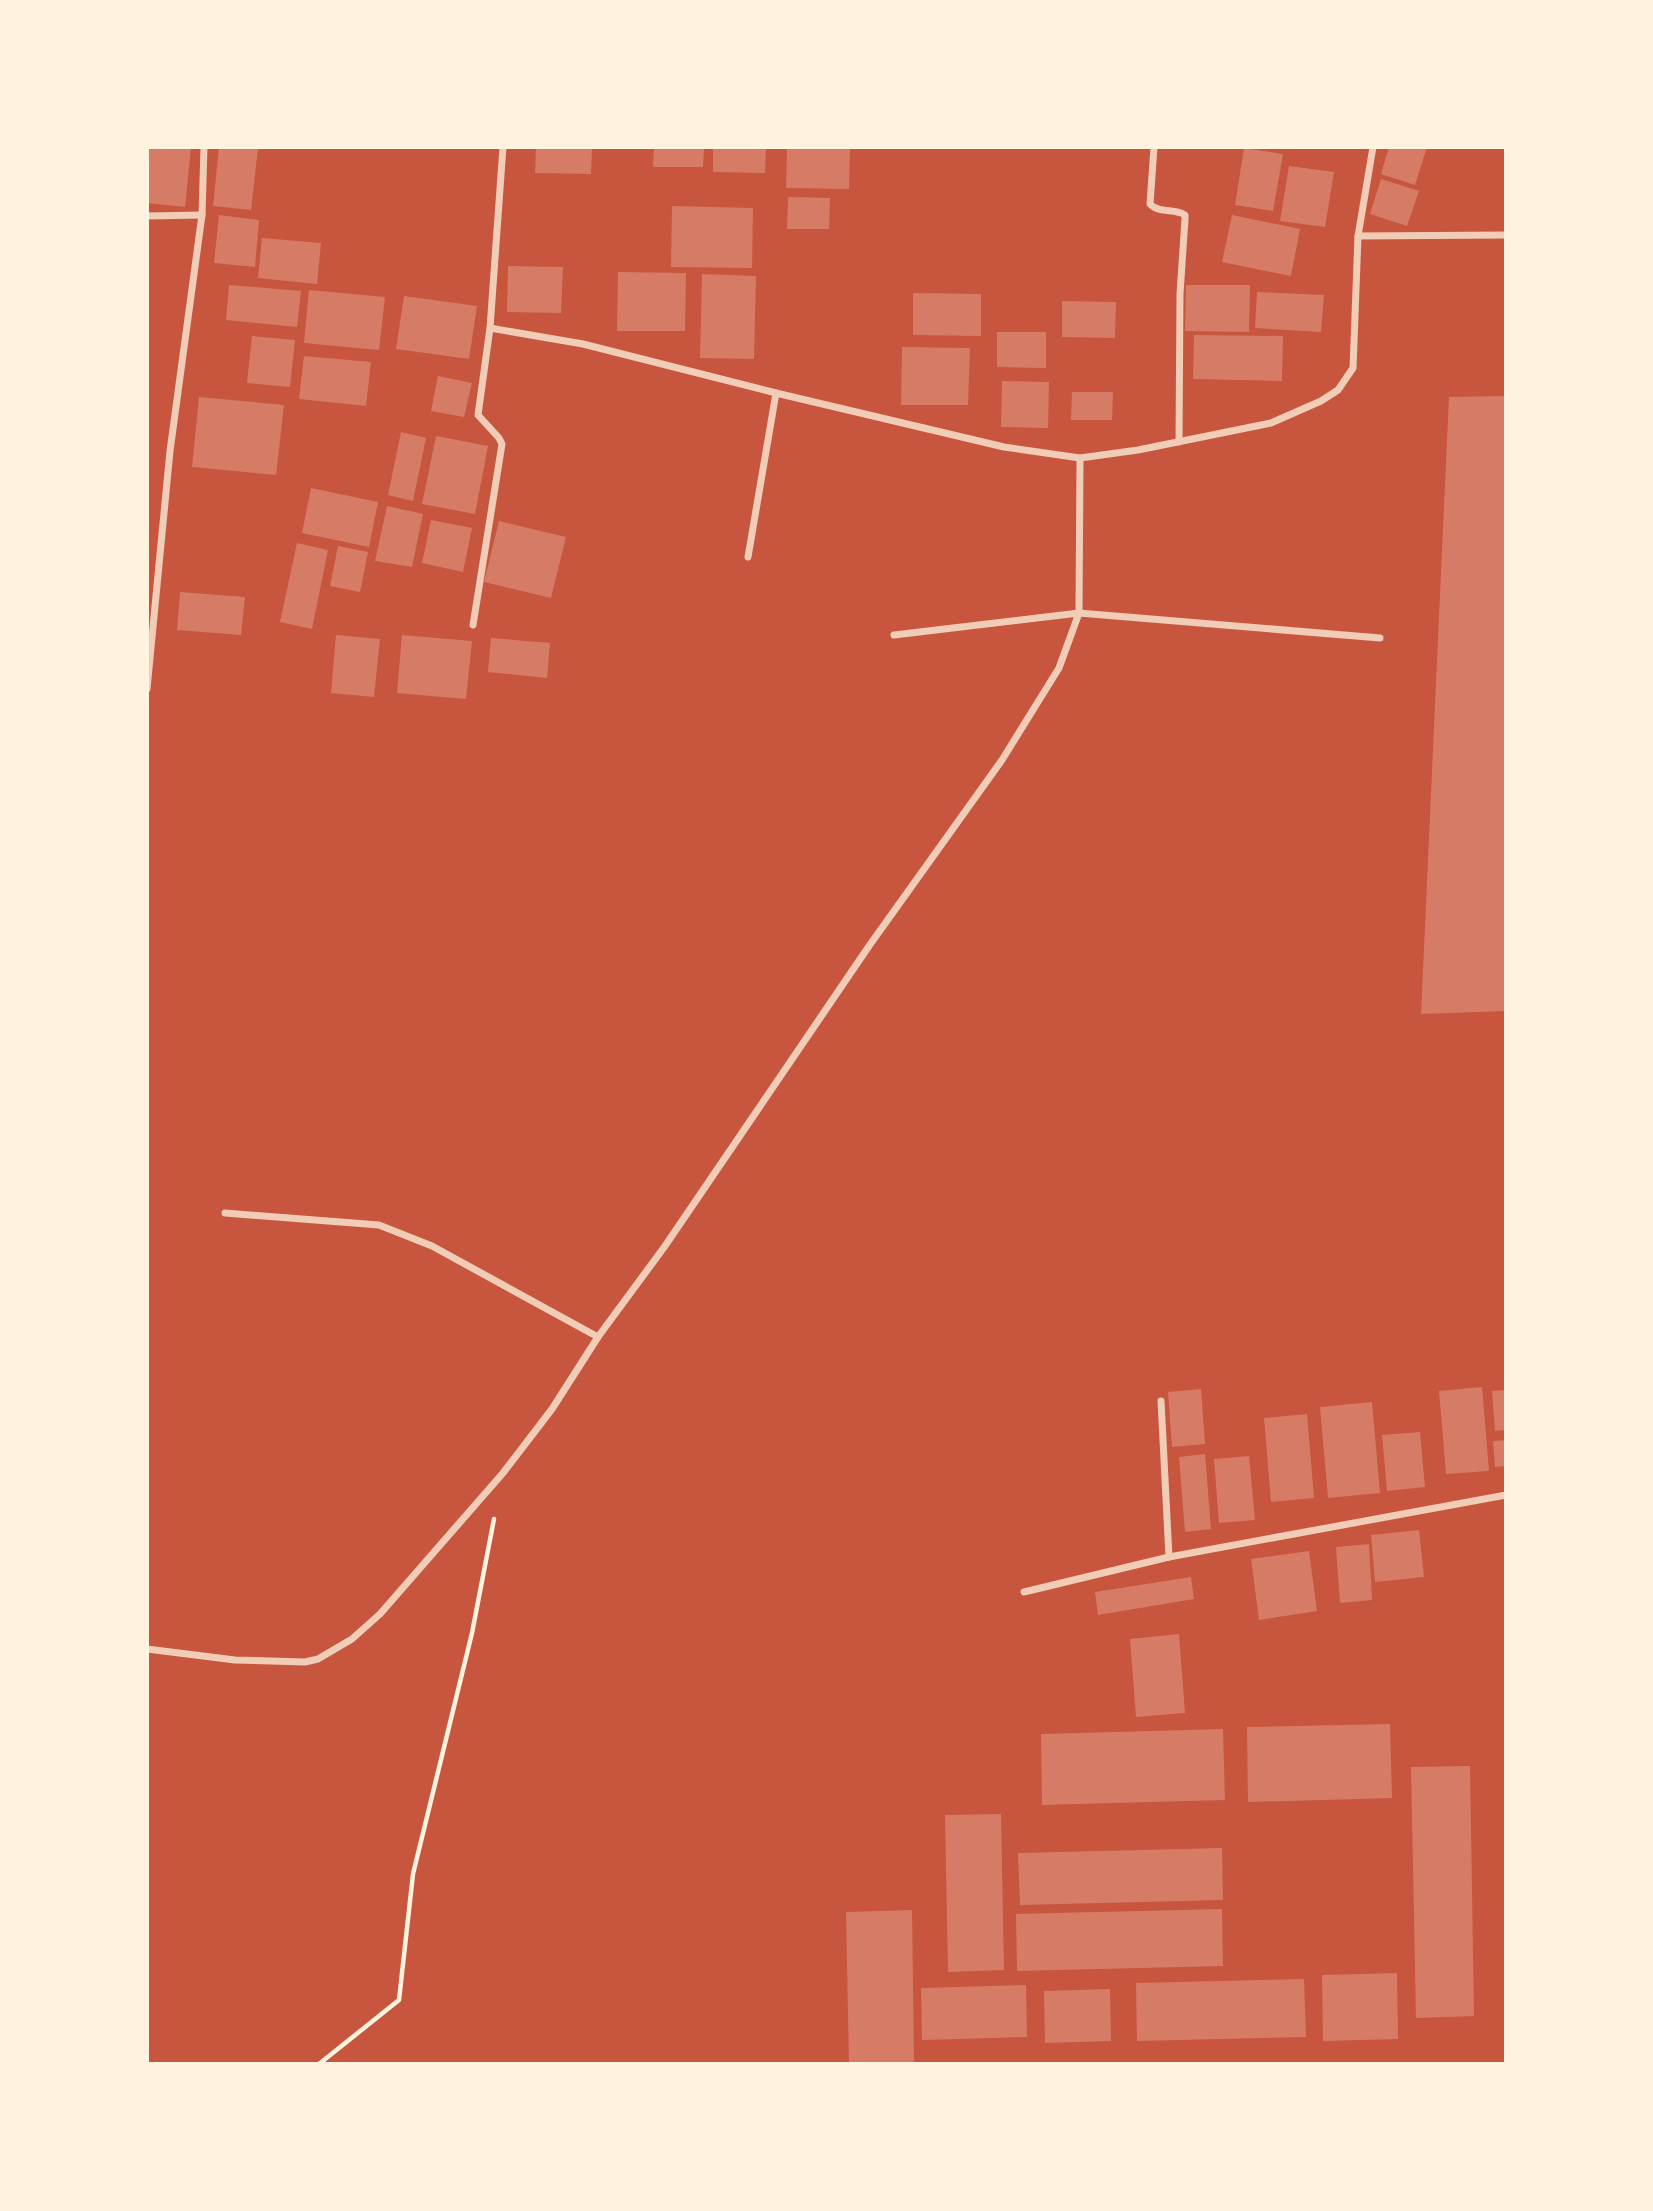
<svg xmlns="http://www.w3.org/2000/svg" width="1653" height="2211" font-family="Figtree,sans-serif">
<rect width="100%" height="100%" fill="#c8553d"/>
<!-- building -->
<g fill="#d67c66">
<polygon points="147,147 191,147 185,207 147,203"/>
<polygon points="219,147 258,148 251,210 213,206"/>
<polygon points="536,147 592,147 591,174 535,173"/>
<polygon points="654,147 704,147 703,167 653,167"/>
<polygon points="713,147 766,147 765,173 713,172"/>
<polygon points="787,147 850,147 849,189 786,188"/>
<polygon points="1389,147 1427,147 1415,185 1381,174"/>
<polygon points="1244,148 1283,154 1273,211 1235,205"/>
<polygon points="1289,166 1334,172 1325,227 1280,221"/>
<polygon points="1381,179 1419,191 1407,226 1370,214"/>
<polygon points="788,197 830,198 829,229 787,229"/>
<polygon points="672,206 753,208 752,268 671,267"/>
<polygon points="219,215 259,220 255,267 214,263"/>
<polygon points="1232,215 1300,229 1291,276 1222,262"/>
<polygon points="262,238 321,243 317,284 258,278"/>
<polygon points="508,266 563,267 561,313 507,312"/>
<polygon points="618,272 686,273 685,331 617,331"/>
<polygon points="702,274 756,276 754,359 700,358"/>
<polygon points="229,285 301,291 297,327 226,320"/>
<polygon points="1186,285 1250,285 1249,332 1185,331"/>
<polygon points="309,290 385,297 379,350 304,343"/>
<polygon points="1257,292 1324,295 1321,332 1255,328"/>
<polygon points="913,293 981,294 981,336 913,335"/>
<polygon points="404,296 477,306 469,359 396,349"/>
<polygon points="1062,301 1116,302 1115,338 1062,337"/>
<polygon points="997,332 1046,332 1046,368 997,367"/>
<polygon points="1194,335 1283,336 1282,381 1193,379"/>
<polygon points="252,336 295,340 290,387 247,383"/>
<polygon points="902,347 970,348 968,405 901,405"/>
<polygon points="304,356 371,362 366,406 299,399"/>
<polygon points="438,376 472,383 464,417 431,411"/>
<polygon points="1002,381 1049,382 1048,428 1001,427"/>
<polygon points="1072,392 1113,392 1112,420 1071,420"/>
<polygon points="1506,396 1506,1011 1421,1014 1449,397"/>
<polygon points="199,397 284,405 276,475 192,467"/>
<polygon points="401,432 426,438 413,501 388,495"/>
<polygon points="436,436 488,446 475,514 422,504"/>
<polygon points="311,488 378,502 369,547 302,533"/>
<polygon points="387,506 423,514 412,567 375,561"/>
<polygon points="431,520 472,528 463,572 422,563"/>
<polygon points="499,521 566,537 551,598 484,582"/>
<polygon points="297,543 328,550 312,629 280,622"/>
<polygon points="338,546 368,552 360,592 330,586"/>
<polygon points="180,592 245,597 241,635 177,630"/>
<polygon points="336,635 380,639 374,697 331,693"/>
<polygon points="402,635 472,641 466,699 397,693"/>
<polygon points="491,638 550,643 547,678 488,672"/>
<polygon points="1482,1387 1489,1471 1446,1474 1439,1391"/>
<polygon points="1201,1389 1205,1444 1172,1447 1168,1392"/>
<polygon points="1506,1390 1506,1430 1495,1431 1492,1391"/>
<polygon points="1372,1402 1380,1493 1328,1498 1320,1407"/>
<polygon points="1307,1414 1314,1498 1271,1502 1264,1418"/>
<polygon points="1420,1432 1425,1487 1387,1491 1382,1435"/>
<polygon points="1506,1440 1506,1466 1495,1467 1493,1441"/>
<polygon points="1205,1454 1211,1529 1185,1532 1179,1457"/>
<polygon points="1249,1456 1255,1520 1219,1523 1214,1459"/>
<polygon points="1419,1530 1424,1577 1375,1582 1371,1535"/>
<polygon points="1369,1544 1372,1600 1340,1603 1336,1547"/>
<polygon points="1309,1551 1317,1611 1259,1620 1251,1559"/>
<polygon points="1191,1577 1194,1599 1098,1615 1095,1592"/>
<polygon points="1179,1634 1185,1713 1136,1717 1130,1639"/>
<polygon points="1390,1724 1392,1798 1248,1802 1247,1727"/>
<polygon points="1223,1729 1225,1800 1042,1805 1041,1734"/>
<polygon points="1470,1766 1474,2016 1416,2018 1411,1767"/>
<polygon points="1001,1814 1004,1970 948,1972 945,1815"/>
<polygon points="1222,1848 1223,1900 1020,1905 1018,1853"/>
<polygon points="1222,1909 1223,1966 1017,1971 1016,1914"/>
<polygon points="912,1910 914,2064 849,2064 846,1912"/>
<polygon points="1397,1973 1398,2039 1323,2041 1322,1975"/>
<polygon points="1304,1979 1306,2037 1137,2041 1136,1983"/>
<polygon points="1026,1985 1027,2037 922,2040 921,1988"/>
<polygon points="1110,1989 1111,2041 1045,2043 1044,1991"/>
</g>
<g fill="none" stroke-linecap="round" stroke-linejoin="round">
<!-- path -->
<polyline stroke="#fff3e0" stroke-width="4.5" points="319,2064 399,2000 413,1874 472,1633 494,1519"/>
<!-- minor -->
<g stroke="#f1ccb7" stroke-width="7">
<path d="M1154,147L1150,204C1159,214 1175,208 1185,215V219L1180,294L1179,442"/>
<polyline points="1373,147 1358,236 1506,235"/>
<polyline points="147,216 202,215"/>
<polyline points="490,328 583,344 776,393"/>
<polyline points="748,557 776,393 1004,447 1080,458 1138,450 1271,423 1321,401 1338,390 1353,368 1358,236"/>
<polyline points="473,625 502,444 499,438 478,415 490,328 503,147"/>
<polyline points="894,635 1079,613 1380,638"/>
<polyline points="147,689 170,451 202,215 204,147"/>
<polyline points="225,1213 379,1225 432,1246 598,1337"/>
<polyline points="1161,1401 1169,1557"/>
<polyline points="1024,1592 1169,1557 1506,1495"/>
<polyline points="147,1649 235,1660 305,1662 318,1659 352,1639 380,1614 503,1473 552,1409 598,1337 665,1246 869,946 1002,760 1059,668 1079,613 1080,458"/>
</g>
</g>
<!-- border -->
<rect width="1653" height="2211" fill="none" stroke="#fff3e0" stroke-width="298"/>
</svg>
